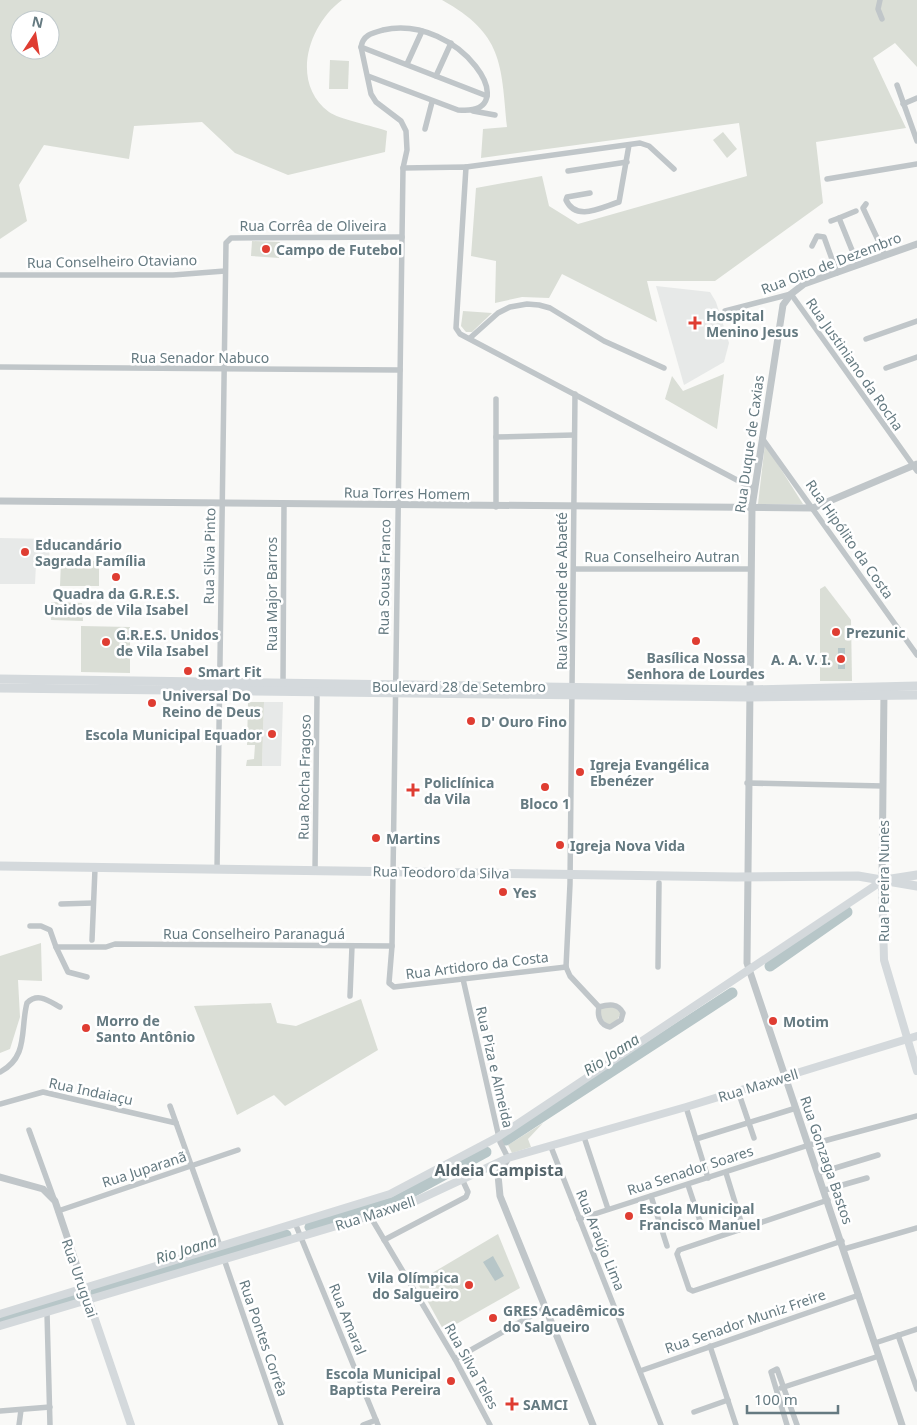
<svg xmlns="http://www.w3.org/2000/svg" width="917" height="1425" font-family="'Noto Sans',sans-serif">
<rect width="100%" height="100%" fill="#f9f9f7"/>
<!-- built -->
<g fill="#e7e9e8">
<polygon points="656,286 710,292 716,302 729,343 724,362 684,385"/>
<polygon points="0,538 50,539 49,564 36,564 35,584 0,584"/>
<polygon points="264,702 283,702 281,766 262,766"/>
</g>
<!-- green -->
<g fill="#daded6" fill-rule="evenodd">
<path d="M0,0H342C308,25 290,83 329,112C338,119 374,126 387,131L385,152L288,175L235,153L202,122L134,126L129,159L44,145L19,185L27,221L0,239ZM20,20H50V50H20Z"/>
<path d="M442,0H917V67L895,43L873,58L906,128L816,142L823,203L715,281H647L657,322L562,274L549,298L522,297L495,303L496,261L471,256L476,188L542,176L549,206L578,224L747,176L739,123L481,158L483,129L507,127C501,63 503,34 442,0Z"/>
<polygon points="330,60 349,61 348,89 329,89"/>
<polygon points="723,132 737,149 727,158 713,140"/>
<polygon points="252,241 280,242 279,258 251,256"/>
<polygon points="463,311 492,313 472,332 466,332 461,326"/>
<polygon points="724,374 717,429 665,399 672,376 683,391"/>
<polygon points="765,444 803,504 758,504"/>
<polygon points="61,561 99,561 99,586 60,586"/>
<polygon points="825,586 851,620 852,681 820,681 820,589"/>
<polygon points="51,602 82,603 83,621 51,620"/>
<polygon points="81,626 130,627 130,673 81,672"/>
<polygon points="248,702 264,702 262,766 246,766 247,760 254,759 255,745 247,745"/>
<polygon points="41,943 42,981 18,980 20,1017 10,1049 0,1053 0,956"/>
<polygon points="361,999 378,1050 285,1106 274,1095 237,1115 194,1006 271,1003 277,1023 296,1026"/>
<polygon points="613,1006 621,1013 616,1022 607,1025 601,1017 601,1008"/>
<polygon points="543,1123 528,1139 531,1147 512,1153 508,1145"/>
<polygon points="498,1234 520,1288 444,1331 417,1282"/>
</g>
<!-- water -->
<g fill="#b7c6c8">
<rect x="838" y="648" width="7" height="21"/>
<polygon points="493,1256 504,1276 495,1281 483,1262"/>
</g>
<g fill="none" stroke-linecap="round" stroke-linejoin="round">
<!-- river -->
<g stroke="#b7c6c8" stroke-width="11">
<polyline points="770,966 847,912"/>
<polyline points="506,1140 732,993"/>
<polyline points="310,1227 394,1202 486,1152"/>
<polyline points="96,1292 286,1235"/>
<polyline points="0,1321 75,1298"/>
</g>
<!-- minor -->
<g stroke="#c0c6c9" stroke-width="5.5">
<polyline points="880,0 878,9 882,19"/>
<polyline points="361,47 487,96"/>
<polyline points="407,64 422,31"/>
<path d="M368,76L458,110C528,117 460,13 383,30C372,33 363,35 361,47L371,94L376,102L401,121L406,131L407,150L403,168L392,946L389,983L394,987L566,967"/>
<polyline points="436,76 451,43"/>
<polyline points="897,85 917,141"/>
<polyline points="903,104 917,98"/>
<polyline points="473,111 495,115"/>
<polyline points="425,129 432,102"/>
<polyline points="466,167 640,143 649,146 674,169"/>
<polyline points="403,168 466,167 456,328 460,334 754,489"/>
<polyline points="568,171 627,162"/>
<polyline points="827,179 917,164"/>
<path d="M590,193L567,197L566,200C576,222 602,207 619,202L629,145"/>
<polyline points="866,204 863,208 885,255"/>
<polyline points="856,211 839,218 858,265"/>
<polyline points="831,221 839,218"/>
<polyline points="812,246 817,236 824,237 837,273"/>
<polyline points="0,275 173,275 225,271"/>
<polyline points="725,311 791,294 917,471"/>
<polyline points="470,338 498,313 510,307 527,304 539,305 550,308 604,341 664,368"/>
<polyline points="866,339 917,321"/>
<polyline points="0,367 400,370"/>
<polyline points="886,368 917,357"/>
<polyline points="496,399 496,437"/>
<polyline points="762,438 917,655"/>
<polyline points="496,507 496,437 574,435"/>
<polyline points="575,569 750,569"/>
<polyline points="283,685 284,504"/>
<polyline points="315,691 317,697 315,871"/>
<polyline points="747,783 883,786"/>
<polyline points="217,870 226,243 231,238 402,237"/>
<polyline points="61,904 93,903"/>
<polyline points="30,926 41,926 50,930 56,947 106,947 115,944 392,946"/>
<polyline points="92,940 95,869"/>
<polyline points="56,947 68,972 87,977"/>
<polyline points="566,967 570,884 575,394"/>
<path d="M566,967L570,976L599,1007C597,1016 600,1025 610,1027L621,1020L623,1013C618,1003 609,1004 599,1007"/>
<polyline points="658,967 659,883"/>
<polyline points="463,979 500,1142 508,1158"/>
<polyline points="350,996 352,946"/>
<path d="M0,1072C29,1057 20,1029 27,1003C38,992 49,1001 60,1007"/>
<polyline points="738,1091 754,1138"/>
<polyline points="0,1104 43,1092 176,1123"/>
<polyline points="170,1106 220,1246"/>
<polyline points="686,1107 708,1178"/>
<polyline points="29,1130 54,1199"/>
<polyline points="584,1137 608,1209"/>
<polyline points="696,1139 796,1108"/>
<polyline points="551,1147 661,1425"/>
<polyline points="726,1173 742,1225"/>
<polyline points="819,1173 878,1155"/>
<polyline points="688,1185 700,1221 691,1226"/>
<polyline points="825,1190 867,1178"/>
<polyline points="651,1196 667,1246"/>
<polyline points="828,1200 679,1250 677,1254 689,1289 693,1291 842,1241"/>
<polyline points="58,1211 238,1150"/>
<polyline points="370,1216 455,1359 490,1425"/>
<polyline points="579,1219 809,1145 917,1116"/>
<polyline points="295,1223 378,1425"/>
<polyline points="384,1240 466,1197 468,1192 462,1179"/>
<polyline points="844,1249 917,1228"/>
<polyline points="224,1259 281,1425"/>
<polyline points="47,1313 50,1425"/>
<polyline points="898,1335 917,1389"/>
<polyline points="875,1343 917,1329"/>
<polyline points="710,1346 736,1425"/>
<polyline points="455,1359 545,1308"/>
<polyline points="640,1371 859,1295"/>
<polyline points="781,1388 879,1356"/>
<polyline points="0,1411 50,1407"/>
<polyline points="694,1412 728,1400"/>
<polyline points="19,1425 21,1410"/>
<polyline points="363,1425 376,1420"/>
<polyline points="787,1425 771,1372 777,1369 797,1425"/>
</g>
<!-- tertiary -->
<g stroke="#c0c6c9" stroke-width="7">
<polyline points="0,501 813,508 917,464"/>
<polyline points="882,881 884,691"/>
<polyline points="508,1158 498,1175 500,1196 593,1425"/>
<polyline points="0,1177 43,1189 55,1201 84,1287"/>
<polyline points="902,1425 747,963 752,507 783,305 791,294 804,284 917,244"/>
</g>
<!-- secondary -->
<g stroke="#d4d9dc" stroke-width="8">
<polyline points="882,881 884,960 917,1071"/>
<polyline points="84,1287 131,1425"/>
<polyline points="0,1314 390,1194 498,1137 882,881"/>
<polyline points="0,1326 407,1205 508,1158 686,1107 917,1036"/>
</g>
<!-- primary -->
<g stroke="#d4d9dc" stroke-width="9">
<polyline points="0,679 748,690 917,686"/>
<polyline points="0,688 748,697 917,695"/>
<polyline points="0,866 736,877 858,876 917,886"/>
<polyline points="885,880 917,875"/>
</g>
</g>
<!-- markers -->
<g fill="#df3d32" stroke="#fff" stroke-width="2">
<circle cx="266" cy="249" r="5"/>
<path d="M692.5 315.5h5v5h5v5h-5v5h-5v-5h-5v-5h5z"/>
<circle cx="25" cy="552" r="5"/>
<circle cx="116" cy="577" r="5"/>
<circle cx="836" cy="632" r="5"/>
<circle cx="696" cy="641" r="5"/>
<circle cx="106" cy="642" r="5"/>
<circle cx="841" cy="659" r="5"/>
<circle cx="188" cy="671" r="5"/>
<circle cx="152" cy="703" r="5"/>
<circle cx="471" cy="721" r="5"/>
<circle cx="272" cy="734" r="5"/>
<circle cx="580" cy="772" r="5"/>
<circle cx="545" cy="787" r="5"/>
<path d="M410.5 782.5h5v5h5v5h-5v5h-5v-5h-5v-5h5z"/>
<circle cx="376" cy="838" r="5"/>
<circle cx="560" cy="845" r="5"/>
<circle cx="503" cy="892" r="5"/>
<circle cx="773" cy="1021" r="5"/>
<circle cx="86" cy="1028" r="5"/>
<circle cx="629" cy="1216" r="5"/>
<circle cx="469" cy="1285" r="5"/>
<circle cx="493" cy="1318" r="5"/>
<circle cx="451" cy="1381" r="5"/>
<path d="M509.5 1396.5h5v5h5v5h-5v5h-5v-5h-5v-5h5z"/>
</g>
<g text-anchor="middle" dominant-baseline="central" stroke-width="5" stroke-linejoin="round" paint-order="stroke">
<!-- street labels -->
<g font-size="14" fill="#657a81" stroke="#fff">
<text x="313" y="225">Rua Corrêa de Oliveira</text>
<text transform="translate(112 261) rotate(-1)">Rua Conselheiro Otaviano</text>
<text transform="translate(831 263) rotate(-21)">Rua Oito de Dezembro</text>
<text x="200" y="357">Rua Senador Nabuco</text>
<text transform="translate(855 364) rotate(55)">Rua Justiniano da Rocha</text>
<text transform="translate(749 444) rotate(-82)">Rua Duque de Caxias</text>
<text transform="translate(407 493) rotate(1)">Rua Torres Homem</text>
<text transform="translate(850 539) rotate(55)">Rua Hipólito da Costa</text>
<text transform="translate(209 556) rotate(-89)">Rua Silva Pinto</text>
<text x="662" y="556">Rua Conselheiro Autran</text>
<text transform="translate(384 577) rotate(-89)">Rua Sousa Franco</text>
<text transform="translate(561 591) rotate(-90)">Rua Visconde de Abaeté</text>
<text transform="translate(271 594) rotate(-90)">Rua Major Barros</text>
<text x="459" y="686">Boulevard 28 de Setembro</text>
<text transform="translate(304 777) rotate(-89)">Rua Rocha Fragoso</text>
<text transform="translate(441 872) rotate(1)">Rua Teodoro da Silva</text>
<text transform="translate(883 881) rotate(-90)">Rua Pereira Nunes</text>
<text x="254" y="933">Rua Conselheiro Paranaguá</text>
<text transform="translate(477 965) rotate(-7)">Rua Artidoro da Costa</text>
<text transform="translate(495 1067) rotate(77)">Rua Piza e Almeida</text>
<text transform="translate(758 1085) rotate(-17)">Rua Maxwell</text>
<text transform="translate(91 1091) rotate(12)">Rua Indaiaçu</text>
<text transform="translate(827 1160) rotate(71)">Rua Gonzaga Bastos</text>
<text transform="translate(144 1169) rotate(-18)">Rua Juparanã</text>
<text transform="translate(690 1170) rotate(-18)">Rua Senador Soares</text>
<text transform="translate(375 1213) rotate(-18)">Rua Maxwell</text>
<text transform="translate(601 1240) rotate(68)">Rua Araújo Lima</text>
<text transform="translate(80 1278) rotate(71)">Rua Uruguai</text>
<text transform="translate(348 1319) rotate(68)">Rua Amaral</text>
<text transform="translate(745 1321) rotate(-19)">Rua Senador Muniz Freire</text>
<text transform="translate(264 1338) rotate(71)">Rua Pontes Corrêa</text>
<text transform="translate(472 1366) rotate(61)">Rua Silva Teles</text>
</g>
<!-- poi labels -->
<g font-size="14" font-weight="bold" fill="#657a81" stroke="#fff" text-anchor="start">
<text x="276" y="249">Campo de Futebol</text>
<text x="706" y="315">Hospital<tspan x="706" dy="16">Menino Jesus</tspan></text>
<text x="35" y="544">Educandário<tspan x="35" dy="16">Sagrada Família</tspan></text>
<text x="116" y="593" text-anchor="middle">Quadra da G.R.E.S.<tspan x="116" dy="16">Unidos de Vila Isabel</tspan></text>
<text x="846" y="632">Prezunic</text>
<text x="116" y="634">G.R.E.S. Unidos<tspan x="116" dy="16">de Vila Isabel</tspan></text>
<text x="696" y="657" text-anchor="middle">Basílica Nossa<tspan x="696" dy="16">Senhora de Lourdes</tspan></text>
<text x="831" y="659" text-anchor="end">A. A. V. I.</text>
<text x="198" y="671">Smart Fit</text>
<text x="162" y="695">Universal Do<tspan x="162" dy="16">Reino de Deus</tspan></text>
<text x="481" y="721">D' Ouro Fino</text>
<text x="262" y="734" text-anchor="end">Escola Municipal Equador</text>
<text x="590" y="764">Igreja Evangélica<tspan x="590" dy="16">Ebenézer</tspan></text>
<text x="424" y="782">Policlínica<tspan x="424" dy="16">da Vila</tspan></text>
<text x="545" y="803" text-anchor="middle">Bloco 1</text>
<text x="386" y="838">Martins</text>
<text x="570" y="845">Igreja Nova Vida</text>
<text x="513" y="892">Yes</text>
<text x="96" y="1020">Morro de<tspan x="96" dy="16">Santo Antônio</tspan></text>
<text x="783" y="1021">Motim</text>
<text x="639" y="1208">Escola Municipal<tspan x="639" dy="16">Francisco Manuel</tspan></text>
<text x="459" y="1277" text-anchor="end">Vila Olímpica<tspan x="459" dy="16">do Salgueiro</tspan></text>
<text x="503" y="1310">GRES Acadêmicos<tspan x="503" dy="16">do Salgueiro</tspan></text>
<text x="441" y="1373" text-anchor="end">Escola Municipal<tspan x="441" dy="16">Baptista Pereira</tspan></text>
<text x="523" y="1404">SAMCI</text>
</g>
<!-- water labels -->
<g font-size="15" font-style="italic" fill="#60787b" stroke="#fff">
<text transform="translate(611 1054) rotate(-33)">Rio Joana</text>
<text transform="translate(186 1249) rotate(-17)">Rio Joana</text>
</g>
<!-- quarter labels -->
<g font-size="16" font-weight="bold" fill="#57676d" stroke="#fff">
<text x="499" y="1170">Aldeia Campista</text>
</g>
</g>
<!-- north arrow -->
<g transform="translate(35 35) rotate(12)"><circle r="24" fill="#ffffff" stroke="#c1cacd"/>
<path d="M0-4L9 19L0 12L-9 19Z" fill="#df3d32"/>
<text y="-8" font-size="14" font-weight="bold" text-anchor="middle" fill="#657a81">N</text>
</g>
<!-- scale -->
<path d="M747 1405v8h91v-8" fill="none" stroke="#657a81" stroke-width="2.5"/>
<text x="754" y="1405" font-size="15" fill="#657a81" stroke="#ffffff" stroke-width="4" paint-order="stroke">100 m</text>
</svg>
